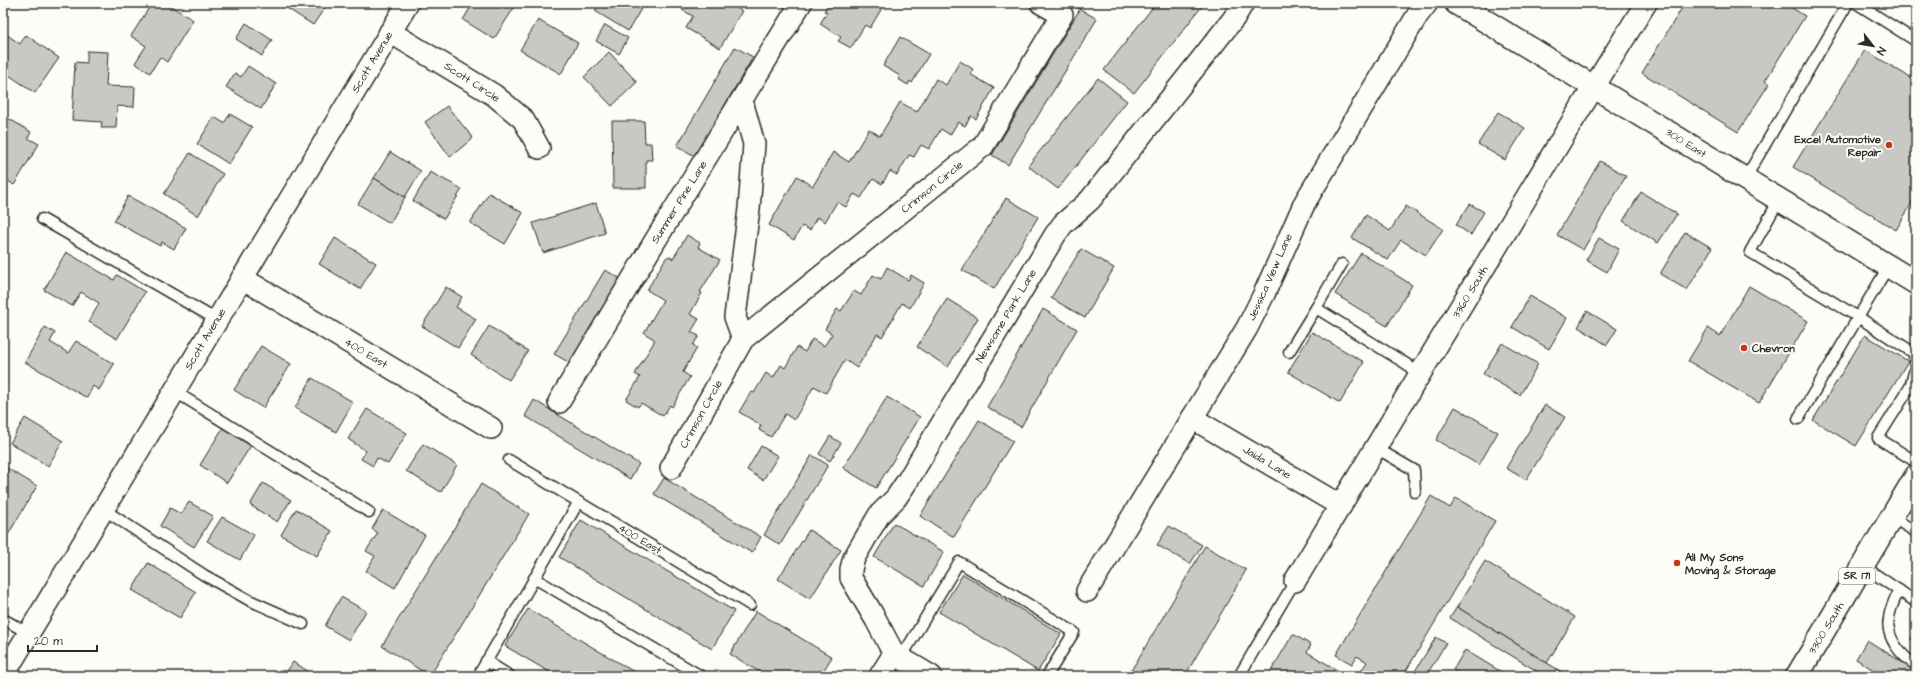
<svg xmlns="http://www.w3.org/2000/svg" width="1919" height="679" font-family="'Architects Daughter',sans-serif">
<rect width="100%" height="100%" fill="#fdfcf7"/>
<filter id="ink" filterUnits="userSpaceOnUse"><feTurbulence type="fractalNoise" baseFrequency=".025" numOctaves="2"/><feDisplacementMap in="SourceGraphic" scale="8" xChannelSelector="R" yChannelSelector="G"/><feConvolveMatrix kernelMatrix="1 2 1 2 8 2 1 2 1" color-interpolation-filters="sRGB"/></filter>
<g filter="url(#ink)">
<!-- building -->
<g fill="#c9c8c4" stroke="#2b2b2b">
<polygon points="152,3 166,3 193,20 167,62 160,57 150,73 135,63 146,46 131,36"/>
<polygon points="284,3 328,3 313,25 282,5"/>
<polygon points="473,3 517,3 494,39 463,20"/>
<polygon points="600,3 630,3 641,9 628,31 595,11"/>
<polygon points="687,3 728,3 742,11 720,48 686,28 693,16 682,10"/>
<polygon points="829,3 885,3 870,28 865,25 851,48 838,41 841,37 820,24 827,12 824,11"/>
<polygon points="1069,3 1083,3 1079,9"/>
<polygon points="1156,3 1201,3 1203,5 1134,93 1104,70"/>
<polygon points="1685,3 1784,3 1805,16 1765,81 1769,84 1738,132 1642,73"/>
<polygon points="1080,9 1097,19 1008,165 992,155"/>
<polygon points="538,20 578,43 561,74 520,50"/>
<polygon points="246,23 272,40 262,56 236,39"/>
<polygon points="605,25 628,38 619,54 596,41"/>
<polygon points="3,32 20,44 26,35 59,58 35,93 3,71"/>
<polygon points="900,37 929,54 912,83 910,81 908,85 898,79 900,76 883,66"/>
<polygon points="735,47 753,57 695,156 677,146"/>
<polygon points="1865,50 1916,81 1916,196 1896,230 1793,167"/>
<polygon points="87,51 108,52 106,86 135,87 134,107 117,106 116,128 101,128 102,122 72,120 75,62 87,63"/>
<polygon points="609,52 637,82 612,106 584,77"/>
<polygon points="960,61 973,69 970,74 994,88 976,119 971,116 965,126 958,122 950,135 941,129 929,149 921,145 914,157 909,155 897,175 890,171 882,184 873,179 861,198 854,194 846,207 837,202 825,222 817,217 810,230 802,226 794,240 769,225 797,176 813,186 833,152 849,162 869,129 880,136 900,102 917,112 936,79 946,85"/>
<polygon points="248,66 276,84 261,109 226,87 235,73 241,77"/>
<polygon points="1098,78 1127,101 1058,189 1028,166"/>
<polygon points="447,106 473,138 450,157 425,122"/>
<polygon points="1498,112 1525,128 1505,160 1478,144"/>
<polygon points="230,114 252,127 229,164 197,144 214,117 224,123"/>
<polygon points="3,115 31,132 28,138 39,144 14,185 4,178 3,180"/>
<polygon points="612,121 644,121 645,143 651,143 652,160 646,160 646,188 613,188"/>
<polygon points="390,152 421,171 405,197 374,178"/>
<polygon points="190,153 223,174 198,216 164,194"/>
<polygon points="1600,161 1626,176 1583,250 1557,235"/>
<polygon points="430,172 462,189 444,219 413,201"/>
<polygon points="374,178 405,197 390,223 358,204"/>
<polygon points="1641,192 1677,214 1658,243 1623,221"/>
<polygon points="489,193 523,213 505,244 470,223"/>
<polygon points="128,196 186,228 174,249 162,242 160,246 114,221"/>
<polygon points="1006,198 1038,217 994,289 962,270"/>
<polygon points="3,202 7,204 3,211"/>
<polygon points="596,203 605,233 543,253 533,223"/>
<polygon points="1470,204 1484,212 1471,235 1456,225"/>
<polygon points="1406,206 1443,229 1426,255 1401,240 1388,260 1352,238 1366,215 1390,231"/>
<polygon points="1685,232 1712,248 1687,290 1660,274"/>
<polygon points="687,235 700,243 698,247 720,260 700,292 702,293 690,314 699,319 691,332 699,336 693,345 697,348 683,372 690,377 672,407 670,405 663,416 641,403 638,407 626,400 640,377 635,374 654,342 654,339 644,333 663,300 647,290 666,258 669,256 673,259"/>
<polygon points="335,238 376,263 360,289 319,264"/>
<polygon points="1599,238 1619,249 1607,272 1586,260"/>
<polygon points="1081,249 1114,268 1085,318 1051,298"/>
<polygon points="66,252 114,280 117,275 145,292 117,339 89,322 99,303 81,292 72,306 44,290"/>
<polygon points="1361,253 1412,285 1387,326 1335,294"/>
<polygon points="887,267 908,280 911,275 924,283 910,308 902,303 882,337 877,334 857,368 845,360 826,393 814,386 794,420 785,414 771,437 759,430 761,425 739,412 751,392 754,393 766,373 773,378 781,365 785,368 797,347 805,352 812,339 824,346 832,334 825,329 837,309 841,311 854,291 861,295 873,275 881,279"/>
<polygon points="605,270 621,279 570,363 554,354"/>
<polygon points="1749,286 1808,321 1759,403 1688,361 1708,328 1720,336"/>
<polygon points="446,287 462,297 456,307 476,319 458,348 422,326"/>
<polygon points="1530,296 1567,318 1549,349 1512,327"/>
<polygon points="947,299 978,318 948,367 917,347"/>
<polygon points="1043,309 1077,329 1021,427 987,407"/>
<polygon points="1587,311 1617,329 1607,345 1578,327"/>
<polygon points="489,326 528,351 509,380 471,355"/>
<polygon points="45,327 55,333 50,342 68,353 76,341 114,364 99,390 93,386 87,398 25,362"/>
<polygon points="1312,332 1364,362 1340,403 1288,372"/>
<polygon points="1865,335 1908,361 1856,446 1813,420"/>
<polygon points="1502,343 1538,364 1520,395 1483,374"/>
<polygon points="261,346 291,364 263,408 234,390"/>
<polygon points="312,378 353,402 336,432 295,408"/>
<polygon points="887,397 920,417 876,488 843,468"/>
<polygon points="534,400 639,464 630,479 525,416"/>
<polygon points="1545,405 1565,417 1526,480 1506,468"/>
<polygon points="1455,407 1498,432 1479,465 1436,440"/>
<polygon points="367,409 407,433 388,464 377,458 373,466 361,459 366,451 348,439"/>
<polygon points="25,418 63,441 48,466 10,443"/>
<polygon points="979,420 1013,441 954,537 920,516"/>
<polygon points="224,426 252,444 227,483 200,465"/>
<polygon points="830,436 841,443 830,461 819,454"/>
<polygon points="423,444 457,465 441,492 406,471"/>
<polygon points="761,446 778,456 763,480 747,470"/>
<polygon points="812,455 828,465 780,545 764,535"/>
<polygon points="5,467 37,486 3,543 3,470"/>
<polygon points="664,478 761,537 752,553 654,494"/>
<polygon points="263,483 291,500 277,522 250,505"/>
<polygon points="481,484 529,514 430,676 382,646"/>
<polygon points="1431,496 1450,508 1456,498 1495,521 1403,676 1370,676 1361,671 1367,662 1357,656 1352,664 1336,655"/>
<polygon points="189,502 213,516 194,547 160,526 170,508 181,514"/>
<polygon points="296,509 332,531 317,556 281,535"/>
<polygon points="383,510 425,535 395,588 366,571 375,556 366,551 378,533 372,529"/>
<polygon points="222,517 254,535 240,560 207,541"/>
<polygon points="581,520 734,611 712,649 559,557"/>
<polygon points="894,523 944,552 924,586 874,557"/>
<polygon points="1169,526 1202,545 1190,564 1157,545"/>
<polygon points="809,530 841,550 810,599 778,579"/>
<polygon points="1205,546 1246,570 1185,676 1128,676"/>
<polygon points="1485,561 1575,617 1547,663 1457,607"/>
<polygon points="148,563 196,592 180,618 132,590"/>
<polygon points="963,574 1061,634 1038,671 939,612"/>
<polygon points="341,597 366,611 349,640 325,626"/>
<polygon points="1457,607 1547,663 1569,676 1545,676 1450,618"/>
<polygon points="528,609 641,676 556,676 505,646"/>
<polygon points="756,611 832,657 820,676 766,676 730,654"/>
<polygon points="1916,632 1916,642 1911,639"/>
<polygon points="1293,634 1311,645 1307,652 1347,676 1268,676"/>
<polygon points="1436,637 1446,643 1426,676 1412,676"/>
<polygon points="1867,640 1916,671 1916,676 1883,676 1856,659"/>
<polygon points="1916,642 1916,652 1912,649"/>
<polygon points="1465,650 1508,676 1463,676 1453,670"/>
<polygon points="293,662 316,676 284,676"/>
</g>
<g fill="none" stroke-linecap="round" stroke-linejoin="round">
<!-- lane casing -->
<g stroke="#2b2b2b" stroke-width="13">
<g id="lane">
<polyline points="1856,3 1916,41"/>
<polyline points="1745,179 1848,3"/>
<polyline points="1779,200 1750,252 1858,317 1914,353 1915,369 1910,387 1878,438 1916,462"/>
<polyline points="42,219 217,320"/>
<polyline points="1342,264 1316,308 1408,365 1419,377"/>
<polyline points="1289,352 1316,308"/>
<polyline points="174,391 369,512"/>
<polyline points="1798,419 1888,267"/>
<polyline points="1376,448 1414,470 1415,492"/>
<polyline points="509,460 750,605"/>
<polyline points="103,509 204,575 249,600 303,624"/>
<polyline points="1892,517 1916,532"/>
<polyline points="1863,566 1916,602"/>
<polyline points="534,578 701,676"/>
<path d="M1899,590C1895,599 1890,608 1889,618C1885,637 1901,656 1916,665"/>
<polyline points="3,619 28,633"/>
<polyline points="901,658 959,562 1074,632 1047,676"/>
<polyline points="486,661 510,676"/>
<polyline points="478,676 578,503"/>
<polyline points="1239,676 1295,581"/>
</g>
</g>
<!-- street casing -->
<g stroke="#2b2b2b" stroke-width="24">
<g id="street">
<polyline points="390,32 494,95 523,119 539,148"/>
<polyline points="742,101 754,144 749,209 735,317 743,339"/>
<polyline points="242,278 491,428"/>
<polyline points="559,402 655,241 801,3"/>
<polyline points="1192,418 1341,506"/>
<polyline points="671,468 743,339 983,146 1062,15 1041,3"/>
<polyline points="1295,581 1572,122 1646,3"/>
<polyline points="1087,591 1247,328 1264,294 1305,202 1417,16 1427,3"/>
<polyline points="894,654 876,620 851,578 851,569 854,558 879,515 896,498 908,480 1055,235 1063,224 1090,200 1234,18 1243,3"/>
<polyline points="894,654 931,676"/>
<polyline points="3,676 408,3"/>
<polyline points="880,676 894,654"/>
</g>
</g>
<!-- secondary casing -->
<g stroke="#2b2b2b" stroke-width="25">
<polyline id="secondary" points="1456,3 1916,283"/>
</g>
<!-- primary casing -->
<g stroke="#2b2b2b" stroke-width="25">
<polyline id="primary" points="1797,676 1916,476"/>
</g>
<!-- lane -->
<use href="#lane" stroke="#fdfcf7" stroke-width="10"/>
<!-- street -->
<use href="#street" stroke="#fdfcf7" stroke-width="21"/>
<!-- secondary -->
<use href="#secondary" stroke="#fdfcf7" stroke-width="22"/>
<!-- primary -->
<use href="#primary" stroke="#fdfcf7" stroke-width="22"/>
</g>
</g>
<!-- markers -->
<g fill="#c8321e" stroke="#fdfcf7" stroke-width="1.5">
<circle cx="1889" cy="145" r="4"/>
<circle cx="1744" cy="348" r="4"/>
<circle cx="1677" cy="563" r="4"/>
</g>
<g text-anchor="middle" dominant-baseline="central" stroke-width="4" stroke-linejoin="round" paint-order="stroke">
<!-- shield labels -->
<rect fill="#fdfcf7" stroke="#6a6a68" stroke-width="1" x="1839" y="568" width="36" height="16" rx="3"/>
<g font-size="10" font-weight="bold" fill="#2b2b2b">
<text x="1857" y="576">SR 171</text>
</g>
<!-- street labels -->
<g font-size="11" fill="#2b2b2b" stroke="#fdfcf7">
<text transform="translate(372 62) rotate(-59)">Scott Avenue</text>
<text transform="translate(472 82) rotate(33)">Scott Circle</text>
<text transform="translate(1686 143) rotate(32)">300 East</text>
<text transform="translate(932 187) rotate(-39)">Crimson Circle</text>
<text transform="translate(679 202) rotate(-58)">Summer Pine Lane</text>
<text transform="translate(1270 277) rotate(-66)">Jessica View Lane</text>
<text transform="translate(1470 292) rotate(-59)">3360 South</text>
<text transform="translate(1006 316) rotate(-59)">Newsome Park Lane</text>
<text transform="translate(205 339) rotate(-59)">Scott Avenue</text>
<text transform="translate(366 353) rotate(31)">400 East</text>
<text transform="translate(701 414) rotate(-61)">Crimson Circle</text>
<text transform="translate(1267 462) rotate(31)">Jaida Lane</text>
<text transform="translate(640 539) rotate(31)">400 East</text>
<text transform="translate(1826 628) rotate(-59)">3300 South</text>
</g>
<!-- poi labels -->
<g font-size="11" font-weight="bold" fill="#2b2b2b" stroke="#fdfcf7" text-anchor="start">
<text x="1881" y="139" text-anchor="end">Excel Automotive<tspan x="1881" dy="13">Repair</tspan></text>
<text x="1752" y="348">Chevron</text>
<text x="1685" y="557">All My Sons<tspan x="1685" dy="13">Moving &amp; Storage</tspan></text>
</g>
</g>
<!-- margin -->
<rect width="1919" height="679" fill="none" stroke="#fdfcf7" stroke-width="16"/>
<rect x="8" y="8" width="1903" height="663" fill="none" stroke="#2b2b2b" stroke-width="1.5" filter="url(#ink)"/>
<!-- north arrow -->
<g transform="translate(1873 46) rotate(121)" stroke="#fdfcf7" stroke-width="3" paint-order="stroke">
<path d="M0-3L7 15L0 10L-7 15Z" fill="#2b2b2b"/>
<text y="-6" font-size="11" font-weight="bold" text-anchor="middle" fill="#2b2b2b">N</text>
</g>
<!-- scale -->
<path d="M28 645v6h69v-6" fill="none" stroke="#2b2b2b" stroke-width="2"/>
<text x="34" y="645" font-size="12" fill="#2b2b2b" stroke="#fdfcf7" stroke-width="3" paint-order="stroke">20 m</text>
</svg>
